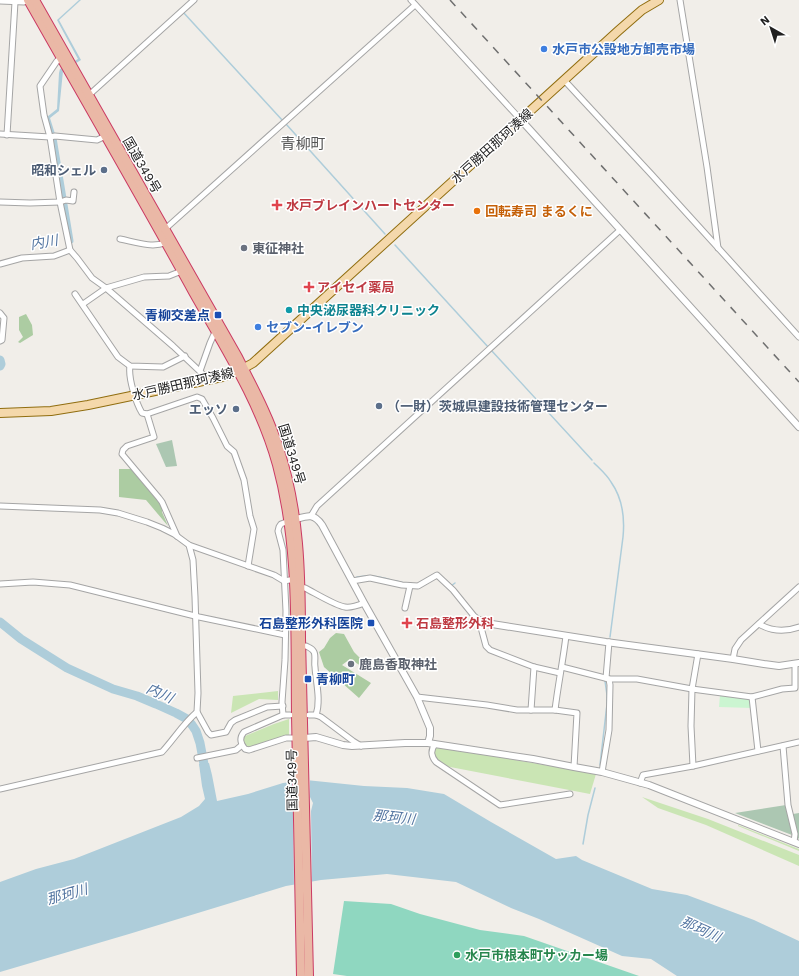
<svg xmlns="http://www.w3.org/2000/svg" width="799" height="976" font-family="'Work Sans','Noto Sans JP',sans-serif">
<rect width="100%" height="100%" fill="#f1eee9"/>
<!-- grass -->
<g fill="#cae5b4">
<polygon points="278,691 278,700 259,699 231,713 233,696"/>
<polygon points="289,719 289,736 253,747 247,747 244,743 243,739 245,736 274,724"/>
<polygon points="435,746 596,774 590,794 445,766 434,757"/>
<polygon points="642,797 708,819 799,855 799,866 706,825 658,808"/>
<polygon points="738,825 799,849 799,851 738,826"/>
</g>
<!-- forest -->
<g fill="#accca2">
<polygon points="26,314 32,325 33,335 20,343 18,342 23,337 19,330 19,317"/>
<polygon points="119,469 131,469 162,504 162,512 168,526 146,500 119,497"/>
<polygon points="336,633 344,634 354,652 363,661 361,666 350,659 342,665 371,683 359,698 324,667 319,652 324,648 330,638"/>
</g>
<!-- cemetery -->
<g fill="#acc7b2">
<polygon points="172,440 177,466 166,467 156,444"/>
<polygon points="786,805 792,835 735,813"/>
<polygon points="799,813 799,839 798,838 793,814"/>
</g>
<!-- park -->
<polygon fill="#cbf5d1" points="720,695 751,699 752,708 719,707"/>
<!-- pitch -->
<polygon fill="#8fd7c0" points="344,901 391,904 420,914 480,930 524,936 639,976 347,976 333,974"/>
<!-- water -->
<g fill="#aecdda">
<polygon points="79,0 81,0 59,20 81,60 63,71 59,111 50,118 55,134 51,135 47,117 57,109 59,73 60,69 78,59 57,20"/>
<polygon points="209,763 212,775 217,801 248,794 283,783 306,780 364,786 407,788 444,794 491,822 556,859 576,856 582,860 652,889 687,895 754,920 799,941 799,976 677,976 651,959 622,956 539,919 511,908 456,882 387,874 321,880 286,886 129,934 0,972 0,882 36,869 74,859 181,817 199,806 205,799 202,786 199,764"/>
</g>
<!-- pier -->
<polygon fill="#f1eee9" points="306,778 310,778 310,797 313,803 311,811 312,884 294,887 293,812 291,805 291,801 293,798 292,780"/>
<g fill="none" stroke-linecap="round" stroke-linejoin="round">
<!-- stream -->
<g stroke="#aecdda" stroke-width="1.5">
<polyline points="183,12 283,121"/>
<polyline points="286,124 385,234"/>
<polyline points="395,245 489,348"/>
<polyline points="491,350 592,460"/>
<path d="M594,463C600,469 607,475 611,482C623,499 625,517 623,537L610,637"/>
<path d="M357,577C371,575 377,576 391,580"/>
<polyline points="396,581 404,583"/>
<polyline points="451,586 455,583"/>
<polyline points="600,765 607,704 607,695 605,681"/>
<polyline points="583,844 588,815 595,788"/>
</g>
<!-- canal -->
<polyline stroke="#aecdda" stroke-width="5" points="54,138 71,241"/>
<!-- river -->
<g stroke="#aecdda" stroke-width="9">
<polyline points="0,360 1,364 0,366"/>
<polyline points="0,622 21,639 67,668 113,689 137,696 156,704 176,713 187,719 192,725 196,731 200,743 206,775"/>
</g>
<!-- minor casing -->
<g stroke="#a5a5a5" stroke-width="7">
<g id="minor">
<polyline points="411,0 521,120"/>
<polyline points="680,0 707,167 718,248"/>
<polyline points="0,1 24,2 30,0"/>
<polyline points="61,58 57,61 40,86 44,115 50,137 60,202 70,250 77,258 92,278 106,288 173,346 209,380"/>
<polyline points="564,80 652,175 799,337"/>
<polyline points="89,95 194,0"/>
<polyline points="0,134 50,137 55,136 97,140 108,135"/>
<polyline points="7,135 15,2"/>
<polyline points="0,202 30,203 60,202 66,200 73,201 74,192"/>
<polyline points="164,230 415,5"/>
<path d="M120,239C135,242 151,248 165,243"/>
<polyline points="0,264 22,258 54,256 70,250"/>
<polyline points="75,294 118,357 130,366 163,367 185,356"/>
<polyline points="83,304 106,288 144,277 169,276 184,270"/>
<polyline points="0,313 4,318 2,340 0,341"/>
<path d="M130,366C128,378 136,403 142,413L147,414L197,397L202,399L213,418L227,446L234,452L244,480L250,516L254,529L248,566"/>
<polyline points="200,371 210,343 215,332"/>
<polyline points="147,414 154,437 127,446 123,450 122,454 159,498 162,502 177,536"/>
<polyline points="0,506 100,510 118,513 147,522 162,528 174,534 189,545 274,575 284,581 295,579"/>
<polyline points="311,516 317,506 620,230"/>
<polyline points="352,581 370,578 402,585 418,586 437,575 453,590 474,616 479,620 486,646 490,650 534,667 560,673"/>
<polyline points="0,584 33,582 70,585 199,617 285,635"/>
<path d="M301,587L305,588C315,593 336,606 345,607C351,608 359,605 364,603"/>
<polyline points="405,608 410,586"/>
<path d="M759,624C771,631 785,632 799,627"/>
<path d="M306,646C310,648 312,648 314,652C316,656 314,663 315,667C316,683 321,700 316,715"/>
<polyline points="733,659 735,649 741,640 799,587"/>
<polyline points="562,667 609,679 637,679 692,689 752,697 782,689 795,688 795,664"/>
<polyline points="606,678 609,642"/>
<polyline points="417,697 487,705 517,710 555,710 577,713 574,767"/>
<polyline points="752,697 758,751"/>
<polyline points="531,710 534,667"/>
<path d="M555,710C558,685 563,661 566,636"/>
<polyline points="197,712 208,732 211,735 226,732 231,723 235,720 267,707 283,706"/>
<polyline points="283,715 282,702 285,660 286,611 283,550 278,531 279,527 281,524 289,521"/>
<path d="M290,715H283L244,732C239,738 240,743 245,749L249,750L286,738H298"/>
<polyline points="309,715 316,715 321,717 353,741 361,746"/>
<path d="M435,744C430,751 431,756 436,762L500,805L570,794"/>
<polyline points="783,746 788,805 795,834 794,842"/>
<polyline points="197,758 236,750 242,745"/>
<polyline points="693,766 691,726 692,689 698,654"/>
<polyline points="602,772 609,730 610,685 609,679"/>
<polyline points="640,783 643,775 693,766 799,742"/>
<path d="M0,789L162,752C174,739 183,724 197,712L198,693L195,597L193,560L189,545"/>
</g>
</g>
<!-- tertiary casing -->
<g stroke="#a5a5a5" stroke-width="8">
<g id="tertiary">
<polyline points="521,120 799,427"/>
<path d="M293,520C307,516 313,512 322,525L364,603L417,697L430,728V736L428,743H405L352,746L343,745L316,737L304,738"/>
<polyline points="479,620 492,624 606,642 733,659 764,664 779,666 799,663"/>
<polyline points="428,743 533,759 574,767 602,772 649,785 799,844"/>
</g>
</g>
<!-- primary casing -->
<g stroke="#906d0f" stroke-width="10">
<polyline id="primary" points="0,413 51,411 88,405 222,377 237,372 253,363 618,31 642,10 659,0"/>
</g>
<!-- trunk casing -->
<g stroke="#cb3a63" stroke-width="10">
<g id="trunk">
<path d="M28,0C83,97 139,194 193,292C224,347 260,403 277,465C299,546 295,631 296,715C297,802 300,889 301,976"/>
<path d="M35,0L238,357C253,387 269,416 279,448C300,511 301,573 301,638L309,976"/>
</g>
</g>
<!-- minor -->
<use href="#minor" stroke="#fff" stroke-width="5"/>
<!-- tertiary -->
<use href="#tertiary" stroke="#fff" stroke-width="6"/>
<!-- primary -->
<use href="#primary" stroke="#f4d8ab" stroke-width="8"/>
<!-- trunk -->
<use href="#trunk" stroke="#eab8a6" stroke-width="8"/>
<!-- rail -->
<polyline stroke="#6f6f6f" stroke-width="1.5" stroke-dasharray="8 8" stroke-linecap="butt" points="450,0 799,382"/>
</g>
<!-- markers -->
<g fill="#3f7fe0" stroke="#fff" stroke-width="1.5">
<circle cx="544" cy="49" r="4"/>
<circle cx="258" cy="327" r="4"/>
</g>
<g fill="#5c6f8a" stroke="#fff" stroke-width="1.5">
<circle cx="104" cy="170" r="4"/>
<circle cx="379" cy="406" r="4"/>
<circle cx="236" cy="409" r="4"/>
</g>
<g fill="#e0444e" stroke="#fff" stroke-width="1.5">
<path d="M275 199h4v4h4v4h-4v4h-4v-4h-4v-4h4z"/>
<path d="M307 281h4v4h4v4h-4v4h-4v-4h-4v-4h4z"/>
<path d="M405 617h4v4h4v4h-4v4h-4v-4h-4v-4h4z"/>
</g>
<circle fill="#e8710a" stroke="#fff" stroke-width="1.5" cx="477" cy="211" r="4"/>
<g fill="#6b7280" stroke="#fff" stroke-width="1.5">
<circle cx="244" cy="248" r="4"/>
<circle cx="351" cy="664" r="4"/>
</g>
<circle fill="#0f9aa8" stroke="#fff" stroke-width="1.5" cx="289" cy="310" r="4"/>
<g fill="#1a4fb4" stroke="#fff" stroke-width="1.5">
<rect x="214" y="311" width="8" height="8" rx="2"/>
<rect x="367" y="619" width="8" height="8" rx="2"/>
<rect x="304" y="675" width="8" height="8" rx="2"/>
</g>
<circle fill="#2e9e5b" stroke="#fff" stroke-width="1.5" cx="457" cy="955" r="4"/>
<g text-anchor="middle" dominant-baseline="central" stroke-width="3" stroke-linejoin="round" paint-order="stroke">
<!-- shop labels -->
<g font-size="13" font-weight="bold" fill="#366cbe" stroke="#fff" text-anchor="start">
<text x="552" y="49">水戸市公設地方卸売市場</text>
<text x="266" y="327">セブン-イレブン</text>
</g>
<!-- street labels -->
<g font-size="13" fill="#212121" stroke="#fff">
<text transform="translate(492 146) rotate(-42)">水戸勝田那珂湊線</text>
<text transform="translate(142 165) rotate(60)">国道349号</text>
<text transform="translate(183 384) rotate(-13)">水戸勝田那珂湊線</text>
<text transform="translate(292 454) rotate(73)">国道349号</text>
<text transform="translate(292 780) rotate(-91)">国道349号</text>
</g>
<!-- service labels -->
<g font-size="13" font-weight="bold" fill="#4e5e75" stroke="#fff" text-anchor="end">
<text x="96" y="170">昭和シェル</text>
<text x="387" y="406" text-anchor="start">（一財）茨城県建設技術管理センター</text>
<text x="228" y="409">エッソ</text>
</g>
<!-- health labels -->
<g font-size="13" font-weight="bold" fill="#be3a42" stroke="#fff" text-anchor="start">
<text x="286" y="205">水戸ブレインハートセンター</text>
<text x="317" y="287">アイセイ薬局</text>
<text x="416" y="623">石島整形外科</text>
</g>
<!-- food labels -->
<g font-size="13" font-weight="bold" fill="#c56008" stroke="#fff" text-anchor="start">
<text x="485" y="211">回転寿司 まるくに</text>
</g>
<!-- worship labels -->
<g font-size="13" font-weight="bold" fill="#5b616d" stroke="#fff" text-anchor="start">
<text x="252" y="248">東征神社</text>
<text x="359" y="664">鹿島香取神社</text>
</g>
<!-- culture labels -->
<g font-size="13" font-weight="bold" fill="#0d838f" stroke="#fff" text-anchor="start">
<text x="297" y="310">中央泌尿器科クリニック</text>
</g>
<!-- transit labels -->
<g font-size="13" font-weight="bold" fill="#164399" stroke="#fff" text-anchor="end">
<text x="210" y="315">青柳交差点</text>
<text x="363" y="623">石島整形外科医院</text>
<text x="316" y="679" text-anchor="start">青柳町</text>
</g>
<!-- leisure labels -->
<g font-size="13" font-weight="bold" fill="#27864d" stroke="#fff" text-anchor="start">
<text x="465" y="955">水戸市根本町サッカー場</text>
</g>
<!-- water labels -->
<g font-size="14" font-style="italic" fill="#5375a1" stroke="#fff">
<text transform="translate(44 242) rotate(-10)">内川</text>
<text transform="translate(160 693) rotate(24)">内川</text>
<text transform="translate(394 817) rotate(6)">那珂川</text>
<text transform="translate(67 894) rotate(-16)">那珂川</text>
<text transform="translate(701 929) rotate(24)">那珂川</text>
</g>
<!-- quarter labels -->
<g font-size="15" fill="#545454" stroke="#fff">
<text x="303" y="144">青柳町</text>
</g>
</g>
<!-- north arrow -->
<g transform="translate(771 28) rotate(321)" stroke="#ffffff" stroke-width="3" paint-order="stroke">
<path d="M0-3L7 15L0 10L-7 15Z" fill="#212121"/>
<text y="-6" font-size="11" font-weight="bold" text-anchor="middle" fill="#212121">N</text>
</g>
</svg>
